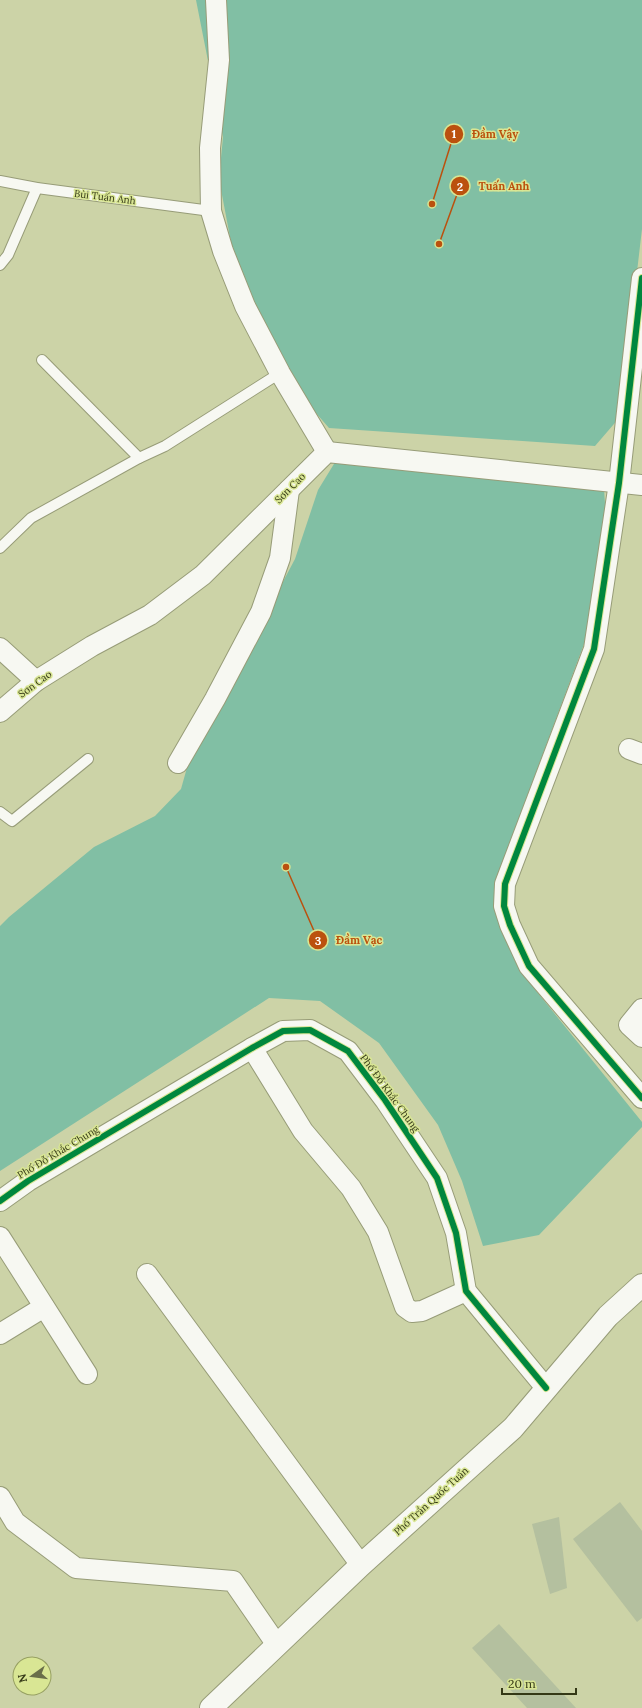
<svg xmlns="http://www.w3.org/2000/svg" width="642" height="1708" font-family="Lora,serif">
<rect width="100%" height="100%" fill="#ccd3a7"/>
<!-- water -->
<g fill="#81bfa4">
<polygon points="196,0 642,0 642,229 620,417 595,446 329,428 302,397 237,274 219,179 223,137"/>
<polygon points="337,459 604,489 606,518 584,644 510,842 495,888 521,972 642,1122 642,1127 539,1235 483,1246 462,1181 438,1125 379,1043 320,1001 269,998 0,1171 0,926 9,917 94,847 155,816 181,789 190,757 295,559 318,490"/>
</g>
<!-- building -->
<g fill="#b4c09f">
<polygon points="620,1502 642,1531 642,1618 637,1622 573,1539"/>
<polygon points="559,1517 567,1588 550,1594 532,1524"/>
<polygon points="499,1624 576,1708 527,1708 472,1648"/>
</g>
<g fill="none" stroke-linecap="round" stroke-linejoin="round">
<!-- lane casing -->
<g stroke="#979c78" stroke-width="12">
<g id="lane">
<polyline points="0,181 37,188 211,211"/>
<polyline points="0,265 8,255 37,188"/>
<polyline points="42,360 139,458"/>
<polyline points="0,548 31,518 139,458 165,446 280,373"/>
<polyline points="0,812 12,821 88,759"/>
</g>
</g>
<!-- street casing -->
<g stroke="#979c78" stroke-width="22">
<g id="street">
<polyline points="216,0 219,60 210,148 211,211 223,251 245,306 280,373 327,452"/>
<polyline points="642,278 619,483 594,649 505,884 504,906 510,925 529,966 642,1098"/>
<polyline points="0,648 36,681"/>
<polyline points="0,712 36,681 92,646 150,615 203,575 327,452 642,485"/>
<polyline points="629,749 642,754"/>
<polyline points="178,763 215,699 261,612 280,558 289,490"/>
<polyline points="642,1009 629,1025 642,1037"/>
<polyline points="252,1048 303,1131 351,1188 378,1232 405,1307 412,1312 422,1311 466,1291"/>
<polyline points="0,1201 28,1181 252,1048 283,1031 310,1030 348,1051 385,1100 437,1178 456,1233 466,1291 546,1388"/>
<polyline points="0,1237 87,1374"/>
<polyline points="147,1274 361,1565"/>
<polyline points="0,1334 44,1307"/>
<polyline points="0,1497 15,1522 76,1568 233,1581 277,1645"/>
</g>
</g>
<!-- secondary casing -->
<g stroke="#979c78" stroke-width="24">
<polyline id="secondary" points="211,1708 361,1565 513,1428 608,1316 642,1285"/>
</g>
<!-- lane -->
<use href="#lane" stroke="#f7f8f2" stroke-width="10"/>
<!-- street -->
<use href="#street" stroke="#f7f8f2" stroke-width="20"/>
<!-- secondary -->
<use href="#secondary" stroke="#f7f8f2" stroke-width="22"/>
<!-- cycleway casing -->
<g stroke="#d9e694" stroke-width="8">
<g id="cycleway">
<polyline points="642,278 619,483 594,649 505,884 504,906 510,925 529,966 642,1098"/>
<polyline points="0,1201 28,1181 252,1048 283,1031 310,1030 348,1051 385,1100 437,1178 456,1233 466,1291 546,1388"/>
</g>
</g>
<!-- cycleway -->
<use href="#cycleway" stroke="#00873e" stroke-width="6"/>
</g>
<g text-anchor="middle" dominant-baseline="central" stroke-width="3" stroke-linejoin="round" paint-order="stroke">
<!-- street labels -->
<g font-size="10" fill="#343816" stroke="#d9e694">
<text transform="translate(105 197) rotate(7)">Bùi Tuấn Anh</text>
<text transform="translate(290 488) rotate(-45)">Sơn Cao</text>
<text transform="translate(35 684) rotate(-36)">Sơn Cao</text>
<text transform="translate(390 1093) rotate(54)">Phố Đỗ Khắc Chung</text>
<text transform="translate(58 1152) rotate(-31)">Phố Đỗ Khắc Chung</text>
<text transform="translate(431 1501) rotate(-42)">Phố Trần Quốc Tuấn</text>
</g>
</g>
<!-- callouts -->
<path fill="none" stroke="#bb510e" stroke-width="1.5" d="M432 204L454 134M439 244L460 186M286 867L318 940"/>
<g fill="#bb510e" stroke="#d9e694" stroke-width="1.5">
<circle cx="432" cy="204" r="4"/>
<circle cx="439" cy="244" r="4"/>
<circle cx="286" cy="867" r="4"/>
<circle cx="454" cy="134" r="10"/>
<circle cx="460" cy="186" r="10"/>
<circle cx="318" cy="940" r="10"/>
</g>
<g font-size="12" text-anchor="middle" font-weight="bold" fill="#fff">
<text x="454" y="138">1</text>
<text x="460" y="191">2</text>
<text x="318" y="945">3</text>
</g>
<g font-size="11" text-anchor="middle" font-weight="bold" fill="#bb510e" stroke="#d9e694" stroke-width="3" stroke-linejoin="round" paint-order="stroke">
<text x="495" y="138">Đầm Vậy</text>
<text x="504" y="190">Tuấn Anh</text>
<text x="359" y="944">Đầm Vạc</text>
</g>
<!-- north arrow -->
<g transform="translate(32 1676) rotate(256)"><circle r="19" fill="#d9e694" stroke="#97a062"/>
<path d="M0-3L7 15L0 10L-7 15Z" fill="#696e49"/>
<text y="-6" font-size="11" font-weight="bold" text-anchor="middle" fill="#343816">N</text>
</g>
<!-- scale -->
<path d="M502 1688v6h74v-6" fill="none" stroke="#343816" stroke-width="2"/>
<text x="508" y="1688" font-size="12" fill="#343816" stroke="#d9e694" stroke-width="3" paint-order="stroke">20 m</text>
</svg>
